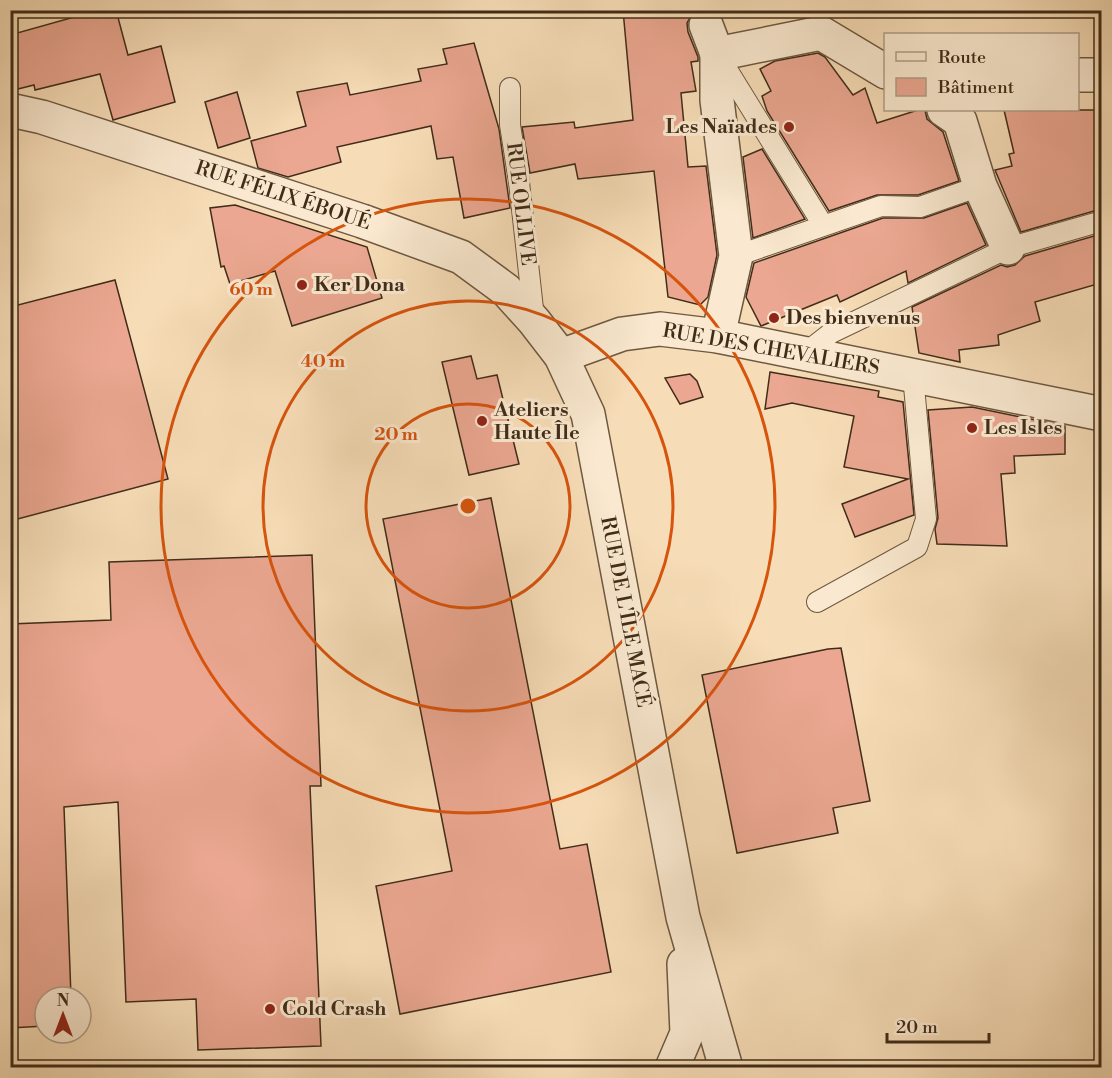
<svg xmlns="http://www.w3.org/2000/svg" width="1112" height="1078" font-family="'Libre Bodoni',serif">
<rect width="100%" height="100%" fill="#f7ddb7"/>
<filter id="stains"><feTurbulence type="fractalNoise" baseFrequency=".00333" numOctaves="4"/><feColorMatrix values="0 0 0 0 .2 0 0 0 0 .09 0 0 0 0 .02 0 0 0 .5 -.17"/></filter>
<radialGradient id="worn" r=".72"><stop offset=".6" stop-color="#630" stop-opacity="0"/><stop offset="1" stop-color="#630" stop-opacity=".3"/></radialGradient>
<!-- building -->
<g fill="#eba791" stroke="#402c19" stroke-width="1.5">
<polygon points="84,10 116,10 128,55 161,46 175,102 113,120 100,74 35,90 34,85 10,91 10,35 85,14"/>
<polygon points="623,10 695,10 687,23 688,32 698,57 698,61 691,62 696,91 681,93 688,167 706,166 717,255 708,297 700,305 668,297 654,171 578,179 575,164 530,173 522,127 574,122 575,128 633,120"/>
<polygon points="474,43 499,129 510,208 464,218 453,157 437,159 431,126 337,147 341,162 288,177 258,168 251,141 306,126 297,92 347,83 350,95 421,81 418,69 447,64 443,49"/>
<polygon points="818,53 825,57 853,95 865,88 877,123 918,110 925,110 927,119 943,132 959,181 918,195 877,195 829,211 767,111 762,96 771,91 760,69 775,61"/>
<polygon points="237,92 250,138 218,148 205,102"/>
<polygon points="1004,110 1096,110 1097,127 1101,125 1101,209 1021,232 995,170 1012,166 1009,154 1014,153"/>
<polygon points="762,149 805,219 753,238 743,157"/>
<polygon points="967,203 986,245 908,283 906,271 840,302 837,295 761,326 746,297 754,263 883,218 924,218"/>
<polygon points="235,205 367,247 382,298 292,326 275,271 230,284 224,266 221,267 210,208"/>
<polygon points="1101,234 1101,283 1035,302 1040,321 998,335 999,345 959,350 960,362 919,353 912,307 1001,265 1007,267 1015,265 1025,256"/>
<polygon points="115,280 168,479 10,521 10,307"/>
<polygon points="471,356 477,379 497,375 519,464 469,475 442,362"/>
<polygon points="770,372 879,391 878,397 903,402 914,515 855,537 842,504 908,479 844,467 854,416 792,403 765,409"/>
<polygon points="690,374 697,381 703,397 680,404 665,378"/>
<polygon points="972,407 1065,426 1065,454 1014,456 1015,473 1001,474 1007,546 937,544 935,529 938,518 928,410"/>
<polygon points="491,498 560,849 587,844 611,972 400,1014 376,886 452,871 383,519"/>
<polygon points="312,555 321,786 310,786 321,1046 198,1050 196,999 126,1002 118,802 64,807 71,997 45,997 45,1026 10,1028 10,624 111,620 109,562"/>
<polygon points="841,648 870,801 833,808 838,833 737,853 702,675 828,649"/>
</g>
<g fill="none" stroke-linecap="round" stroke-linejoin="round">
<!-- service casing -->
<g stroke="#6e5840" stroke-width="22">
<g id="service">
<polyline points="720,58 823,225"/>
<polyline points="510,88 510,125 519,182 534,318"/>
<polyline points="736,256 881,206 920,207 980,186"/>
<polyline points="804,354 831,333 1008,248 1102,221"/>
<polyline points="817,602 917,547 926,519 913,375"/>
</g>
</g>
<!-- minor casing -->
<g stroke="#6e5840" stroke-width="36">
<g id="minor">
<polyline points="706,25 717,54"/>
<polyline points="1078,75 1102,75"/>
<polyline points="10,110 42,117 362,221 461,257 506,290 534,321 561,356 588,414 683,917 726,1068"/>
<polyline points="944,110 960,121 980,186 1008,248"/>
<polyline points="718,336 736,256 717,100 717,54 821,33 886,72"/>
<polyline points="561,356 622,334 660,329 718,336 1102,414"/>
<polyline points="672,1068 687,1033 684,964"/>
</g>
</g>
<!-- service -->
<use href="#service" stroke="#fae9d0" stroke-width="20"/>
<!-- minor -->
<use href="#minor" stroke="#fae9d0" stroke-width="33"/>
</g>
<!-- distance rings -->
<g fill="none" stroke="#d7540d" stroke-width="3">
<circle cx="468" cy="506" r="102"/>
<circle cx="468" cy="506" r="205"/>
<circle cx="468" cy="506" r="307"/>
</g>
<!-- markers -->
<g fill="#8f2418" stroke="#fae9d0" stroke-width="2">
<circle cx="789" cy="127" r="6"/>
<circle cx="302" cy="285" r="6"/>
<circle cx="774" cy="318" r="6"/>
<circle cx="482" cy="421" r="6"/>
<circle cx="972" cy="428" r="6"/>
<circle cx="270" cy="1009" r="6"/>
</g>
<g text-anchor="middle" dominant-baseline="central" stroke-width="6" stroke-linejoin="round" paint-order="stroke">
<!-- poi labels -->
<g font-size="20" font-weight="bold" fill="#402c19" stroke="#fae9d0" text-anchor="start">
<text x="777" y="127" text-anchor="end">Les Naïades</text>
<text x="314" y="285">Ker Dona</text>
<text x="786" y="318">Des bienvenus</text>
<text x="494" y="410">Ateliers<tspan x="494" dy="23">Haute Île</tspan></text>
<text x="984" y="428">Les Isles</text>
<text x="282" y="1009">Cold Crash</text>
</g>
<!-- street labels -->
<g font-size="20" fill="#402c19" stroke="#fae9d0">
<text transform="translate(283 196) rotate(18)">RUE FÉLIX ÉBOUÉ</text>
<text transform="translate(520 204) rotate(83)">RUE OLLIVE</text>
<text transform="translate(771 350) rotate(10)">RUE DES CHEVALIERS</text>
<text transform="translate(625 612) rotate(79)">RUE DE L'ÎLE MACÉ</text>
</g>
</g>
<circle cx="468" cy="506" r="9" fill="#d7540d" stroke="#fae9d0" stroke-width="3"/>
<g font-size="18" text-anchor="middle" font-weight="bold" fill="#d7540d" stroke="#fae9d0" stroke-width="6" stroke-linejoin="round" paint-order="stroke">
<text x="251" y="295">60 m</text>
<text x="323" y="367">40 m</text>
<text x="396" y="440">20 m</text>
</g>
<!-- margin -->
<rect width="1112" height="1078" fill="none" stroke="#f7ddb7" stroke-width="36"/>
<rect x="12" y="12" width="1088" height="1054" fill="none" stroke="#402c19" stroke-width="3"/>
<rect x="18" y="18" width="1076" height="1042" fill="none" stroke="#402c19" stroke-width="1.5"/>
<!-- legend -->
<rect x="884" y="33" width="195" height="78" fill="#fae9d0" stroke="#b09d87" stroke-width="1.5"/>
<rect x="896" y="52" width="30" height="9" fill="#fae9d0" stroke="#b09d87" stroke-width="1.5"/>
<text x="938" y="63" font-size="18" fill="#402c19">Route</text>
<rect x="896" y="78" width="30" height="18" fill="#eba791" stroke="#b09d87" stroke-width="1.5"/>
<text x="938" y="93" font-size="18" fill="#402c19">Bâtiment</text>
<!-- north arrow -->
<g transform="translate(63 1015)"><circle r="28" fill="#fae9d0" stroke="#b09d87" stroke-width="1.5"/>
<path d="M0-4.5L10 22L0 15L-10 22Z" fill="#8f2418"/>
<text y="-9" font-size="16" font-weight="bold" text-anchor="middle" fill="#402c19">N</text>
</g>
<!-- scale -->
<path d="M887 1033v9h102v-9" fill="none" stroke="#402c19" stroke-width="3"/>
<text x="896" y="1033" font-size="18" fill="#402c19" stroke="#fae9d0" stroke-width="4.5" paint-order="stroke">20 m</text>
<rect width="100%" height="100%" filter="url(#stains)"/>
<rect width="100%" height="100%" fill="url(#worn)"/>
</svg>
